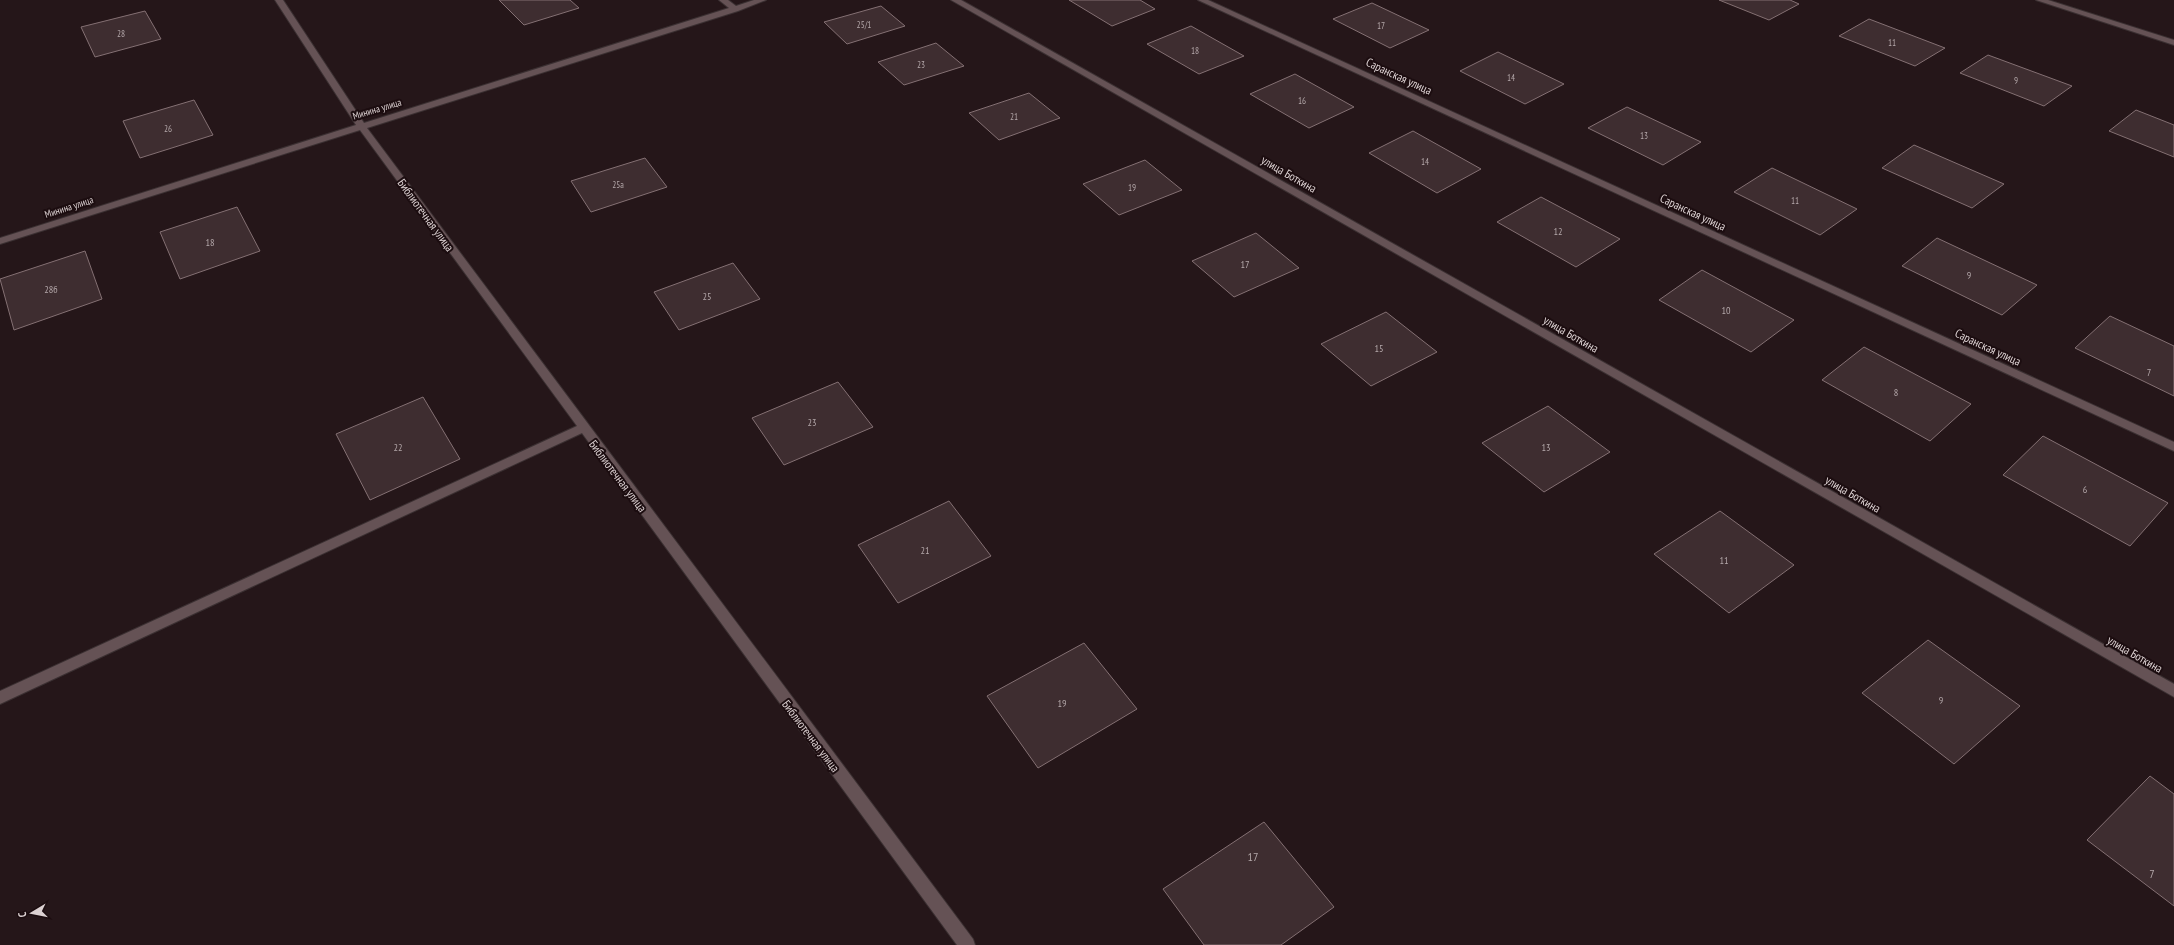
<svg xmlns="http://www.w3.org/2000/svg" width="2174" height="945" font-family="'PT Sans Narrow',sans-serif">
<rect width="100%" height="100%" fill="#251619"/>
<!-- building -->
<g fill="#3e2d30" stroke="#847073">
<polygon points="499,0 570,0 579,8 524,25"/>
<polygon points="1069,0 1140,0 1155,9 1112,26"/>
<polygon points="1719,0 1790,0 1799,4 1769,20"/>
<polygon points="1372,3 1429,30 1390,48 1333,19"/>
<polygon points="881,6 905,26 847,44 824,22"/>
<polygon points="145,11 161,39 95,57 81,27"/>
<polygon points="1869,19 1945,48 1915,66 1839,36"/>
<polygon points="1191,26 1244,56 1199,74 1147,44"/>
<polygon points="936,43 964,66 904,85 878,62"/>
<polygon points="1498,52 1564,84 1525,104 1460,71"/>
<polygon points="1988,55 2072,86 2044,106 1960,73"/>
<polygon points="1295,74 1354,107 1309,128 1250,94"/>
<polygon points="1029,93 1060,118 999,140 969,113"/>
<polygon points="194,100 213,135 140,158 123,121"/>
<polygon points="1627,107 1701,142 1663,165 1588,128"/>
<polygon points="2136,110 2174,125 2174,157 2109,131"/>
<polygon points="1413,131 1481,169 1437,193 1369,153"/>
<polygon points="1914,145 2004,184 1972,208 1882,168"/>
<polygon points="645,158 667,187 591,212 571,181"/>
<polygon points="1145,160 1182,190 1119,215 1083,184"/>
<polygon points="1772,168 1857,209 1820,235 1734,192"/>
<polygon points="1541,197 1620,239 1576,267 1497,222"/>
<polygon points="237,207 260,251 180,279 160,232"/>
<polygon points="1256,233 1299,268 1234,297 1192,261"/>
<polygon points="1937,238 2037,285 2002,315 1902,266"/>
<polygon points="85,251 102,299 14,330 0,279"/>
<polygon points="733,263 760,299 679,330 654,292"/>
<polygon points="1702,270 1794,320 1751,352 1659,300"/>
<polygon points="1386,312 1437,352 1371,386 1321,344"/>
<polygon points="2110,316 2174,346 2174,396 2075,348"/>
<polygon points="1864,347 1971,404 1930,441 1822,380"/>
<polygon points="838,382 873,427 784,465 752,418"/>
<polygon points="423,397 460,459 370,500 336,434"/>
<polygon points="1548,406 1610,452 1544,492 1482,443"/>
<polygon points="2043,436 2168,503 2130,546 2003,475"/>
<polygon points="949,501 991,556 898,603 858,545"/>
<polygon points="1720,511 1794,565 1729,613 1654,554"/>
<polygon points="1928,640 2020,706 1954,764 1862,693"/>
<polygon points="1084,643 1137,709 1038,768 987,696"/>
<polygon points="2150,776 2174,794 2174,906 2087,840"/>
<polygon points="1264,822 1334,907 1281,945 1204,945 1163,889"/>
</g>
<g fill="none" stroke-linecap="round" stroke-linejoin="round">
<!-- minor casing -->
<g stroke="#3b3032" stroke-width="2">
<g id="minor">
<polygon points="275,0 283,0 364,123 729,8 719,0 728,0 736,6 754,0 766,0 738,11 367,128 973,939 975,945 957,945 582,433 0,704 0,691 577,426 360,130 0,244 0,238 356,125"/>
<polygon points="951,0 961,0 2174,684 2174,697"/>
<polygon points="1198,0 1208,0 2174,442 2174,451"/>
<polygon points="2036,0 2048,0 2174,40 2174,45"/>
</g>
</g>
<!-- minor -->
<use href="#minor" fill="#655255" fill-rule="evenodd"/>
</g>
<g text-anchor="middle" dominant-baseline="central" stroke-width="4" stroke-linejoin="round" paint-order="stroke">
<!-- far-number labels -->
<g font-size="9" fill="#b4a8aa">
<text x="864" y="24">25/1</text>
<text x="1381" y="25">17</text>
<text x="121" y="33">28</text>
<text x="1892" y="42">11</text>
<text x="1195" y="50">18</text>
<text x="921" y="64">23</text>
<text x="1511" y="77">14</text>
<text x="2016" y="80">9</text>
<text x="1302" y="100">16</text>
<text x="1014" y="116">21</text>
<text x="168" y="128">26</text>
<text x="1644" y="135">13</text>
<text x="1425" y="161">14</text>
<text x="618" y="184">25а</text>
<text x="1132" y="187">19</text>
<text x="1795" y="200">11</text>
</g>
<!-- far-street labels -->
<g font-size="10" fill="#dcd1d2" stroke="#1c0d10">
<text transform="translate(377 109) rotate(-17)">Минина улица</text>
<text transform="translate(69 207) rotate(-18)">Минина улица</text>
</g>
<!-- number labels -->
<g font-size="10" fill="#b4a8aa">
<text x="1558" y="231">12</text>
<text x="210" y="242">18</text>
<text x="1245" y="264">17</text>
<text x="1969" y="275">9</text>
<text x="51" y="289">28б</text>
<text x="707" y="296">25</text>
<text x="1726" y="310">10</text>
<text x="1379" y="348">15</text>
<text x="2149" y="372">7</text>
<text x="1896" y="392">8</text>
<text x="812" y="422">23</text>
<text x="398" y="447">22</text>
<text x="1546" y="447">13</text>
<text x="2085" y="489">6</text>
<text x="925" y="550">21</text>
<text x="1724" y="560">11</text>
<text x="1941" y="700">9</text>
<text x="1062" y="703">19</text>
</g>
<!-- street labels -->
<g font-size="12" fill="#dcd1d2" stroke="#1c0d10">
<text transform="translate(1399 76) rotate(25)">Саранская улица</text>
<text transform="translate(1289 174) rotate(30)">улица Боткина</text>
<text transform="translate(1693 212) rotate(25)">Саранская улица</text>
<text transform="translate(426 215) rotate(54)">Библиотечная улица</text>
<text transform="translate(1571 334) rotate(30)">улица Боткина</text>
<text transform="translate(1988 347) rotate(25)">Саранская улица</text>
<text transform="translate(618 476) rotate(53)">Библиотечная улица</text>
<text transform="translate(1853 494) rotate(30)">улица Боткина</text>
<text transform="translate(2135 654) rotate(30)">улица Боткина</text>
<text transform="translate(811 736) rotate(53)">Библиотечная улица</text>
</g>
<!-- near-number labels -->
<g font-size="12" fill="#b4a8aa">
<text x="1253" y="856">17</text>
<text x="2152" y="873">7</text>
</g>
</g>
<!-- north arrow -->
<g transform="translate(32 913) rotate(260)" stroke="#1c0d10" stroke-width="3" paint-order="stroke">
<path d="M0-3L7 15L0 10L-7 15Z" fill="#dcd1d2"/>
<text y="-6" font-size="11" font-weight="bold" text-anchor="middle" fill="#dcd1d2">С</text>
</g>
</svg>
